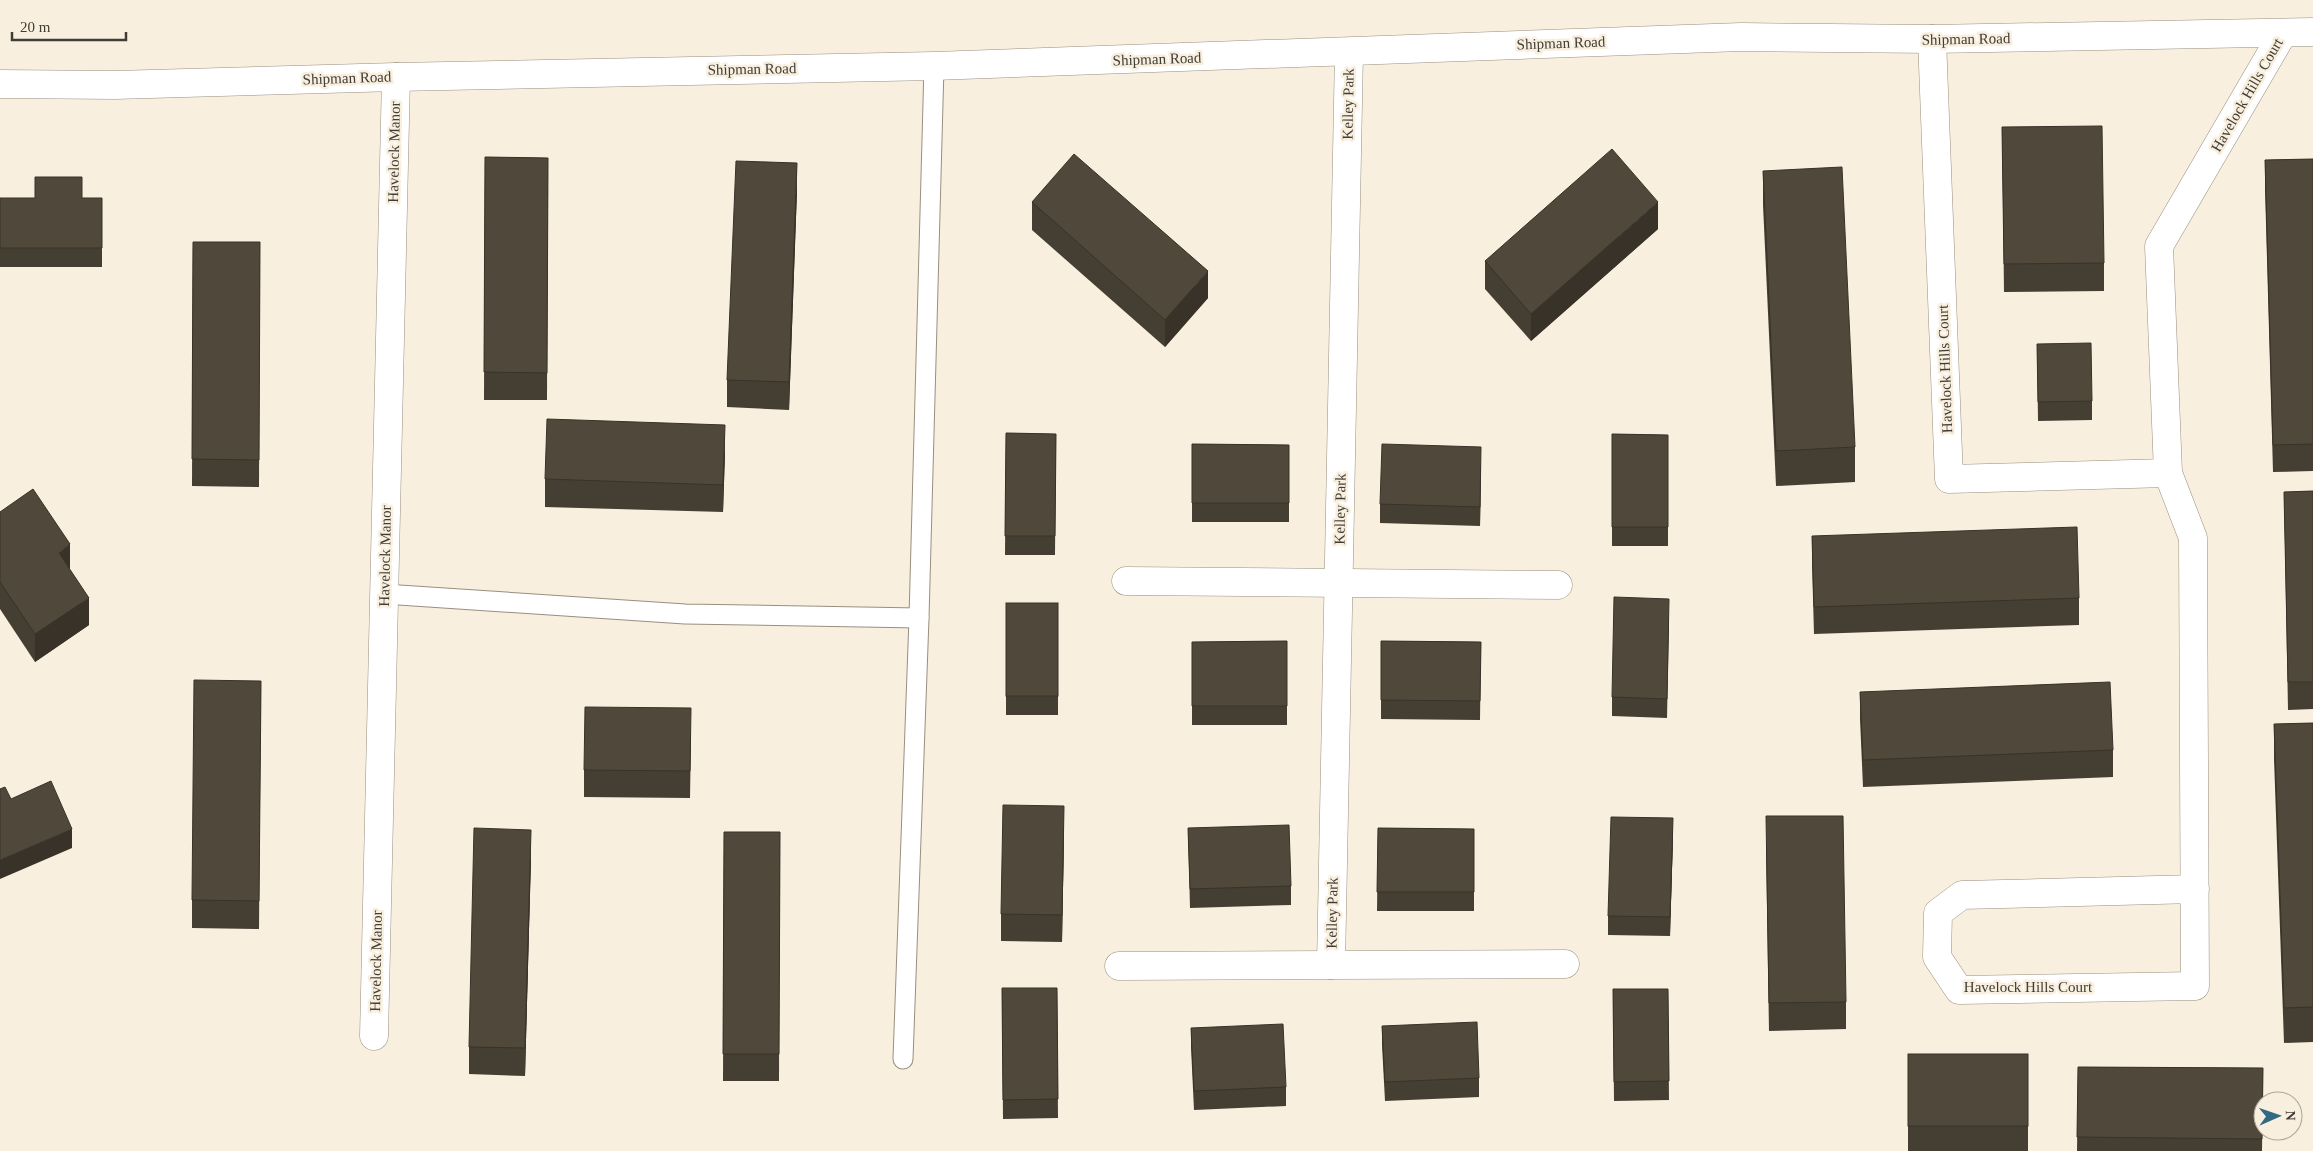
<svg xmlns="http://www.w3.org/2000/svg" width="2313" height="1151" font-family="Georgia,serif">
<rect width="100%" height="100%" fill="#f8efde"/>
<g fill="none" stroke-linecap="round" stroke-linejoin="round">
<!-- lane casing -->
<g stroke="#988f80" stroke-width="21">
<g id="lane">
<polyline points="384,594 685,614 919,618"/>
<polyline points="903,1059 919,618 934,66"/>
</g>
</g>
<!-- street casing -->
<g stroke="#988f80" stroke-width="29">
<g id="street">
<polyline points="1932,39 1949,479 2168,473"/>
<polyline points="0,84 115,85 396,77 934,66 1741,37 1932,39 2313,32"/>
<polyline points="1126,581 1558,585"/>
<polyline points="2195,889 1962,895 1938,913 1937,957 1959,990 2195,986 2193,538 2168,473 2159,246 2283,33"/>
<polyline points="1331,965 1349,52"/>
<polyline points="1119,966 1565,964"/>
<polyline points="374,1036 396,77"/>
</g>
</g>
<!-- lane -->
<use href="#lane" stroke="#fff" stroke-width="19"/>
<!-- street -->
<use href="#street" stroke="#fff" stroke-width="28"/>
</g>
<!-- wall -->
<g fill="#453e33">
<polygon points="2002,127 2104,263 2104,291 2004,292"/>
<polygon points="485,157 548,158 547,400 484,400"/>
<polygon points="2313,159 2313,471 2273,472 2265,188 2265,160"/>
<polygon points="1763,171 1855,447 1855,482 1776,486 1763,205"/>
<polygon points="797,190 789,410 727,407 727,380"/>
<rect x="0" y="198" width="102" height="69"/>
<polygon points="1032,202 1208,298 1165,347 1032,230"/>
<polygon points="1658,229 1531,341 1485,289 1485,261"/>
<polygon points="193,242 260,242 259,487 192,486"/>
<polygon points="2037,344 2092,401 2092,420 2038,421"/>
<polygon points="1006,433 1056,434 1055,555 1005,555"/>
<polygon points="1612,434 1668,435 1668,546 1612,546"/>
<polygon points="1192,444 1289,445 1289,522 1192,522"/>
<polygon points="725,452 723,512 545,507 545,479"/>
<polygon points="1481,466 1480,526 1380,523 1380,504"/>
<polygon points="2313,491 2313,709 2288,710 2284,492"/>
<polygon points="0,512 70,570 89,625 35,662 0,609"/>
<polygon points="1812,536 2079,598 2079,625 1814,634 1812,563"/>
<rect x="1006" y="603" width="52" height="112"/>
<polygon points="1669,618 1667,718 1612,716 1612,697"/>
<polygon points="1287,641 1287,725 1192,725 1192,642"/>
<polygon points="1381,641 1481,642 1480,720 1381,719"/>
<polygon points="261,681 259,929 192,928 192,900"/>
<polygon points="1860,692 2113,750 2113,777 1863,787 1860,719"/>
<polygon points="2313,723 2313,1042 2284,1043 2274,759 2274,724"/>
<polygon points="691,736 690,798 584,797 584,770"/>
<polygon points="1188,828 1291,886 1291,905 1190,908"/>
<polygon points="1378,828 1474,829 1474,911 1377,911"/>
<polygon points="724,832 780,832 779,1081 723,1081"/>
<polygon points="1064,834 1062,942 1001,941 1001,914"/>
<polygon points="1673,837 1670,936 1608,935 1608,916"/>
<polygon points="1766,844 1846,1002 1846,1029 1769,1031"/>
<polygon points="531,857 525,1076 469,1074 469,1047"/>
<polygon points="1002,988 1057,988 1058,1118 1003,1119"/>
<polygon points="1613,989 1668,989 1669,1100 1614,1101"/>
<polygon points="1382,1026 1479,1078 1479,1097 1385,1101 1382,1045"/>
<polygon points="1191,1028 1286,1087 1286,1106 1194,1110 1191,1047"/>
<rect x="1908" y="1054" width="120" height="97"/>
<polygon points="2078,1067 2263,1068 2262,1151 2077,1151"/>
</g>
<!-- shaded-wall -->
<g fill="#383229">
<polygon points="797,163 797,190 789,410 789,382"/>
<polygon points="1658,202 1658,229 1531,341 1531,314"/>
<polygon points="1208,271 1208,298 1165,347 1165,320"/>
<polygon points="725,425 725,452 723,512 723,485"/>
<polygon points="1481,447 1481,466 1480,526 1480,507"/>
<polygon points="70,544 70,572 59,553"/>
<polygon points="89,598 89,625 35,662 35,634"/>
<polygon points="1064,806 1064,834 1062,942 1062,915"/>
<polygon points="1673,818 1673,837 1670,936 1670,917"/>
<polygon points="72,829 72,848 0,879 0,860"/>
<polygon points="531,830 531,857 525,1076 525,1048"/>
</g>
<!-- building -->
<g fill="#50483b" stroke="#383229">
<polygon points="2102,126 2104,263 2004,264 2002,127"/>
<polygon points="1612,149 1658,202 1531,314 1485,261"/>
<polygon points="1074,154 1208,271 1165,320 1032,202"/>
<polygon points="485,157 548,158 547,373 484,372"/>
<polygon points="2313,159 2313,444 2273,445 2265,160"/>
<polygon points="736,161 797,163 789,382 727,380"/>
<polygon points="1842,167 1855,447 1776,451 1763,171"/>
<polygon points="35,177 82,177 82,198 102,198 102,248 0,248 0,198 35,198"/>
<polygon points="193,242 260,242 259,460 192,459"/>
<polygon points="2091,343 2092,401 2038,402 2037,344"/>
<polygon points="547,419 725,425 723,485 545,479"/>
<polygon points="1006,433 1056,434 1055,536 1005,536"/>
<polygon points="1612,434 1668,435 1668,527 1612,527"/>
<polygon points="1192,444 1289,445 1289,503 1192,503"/>
<polygon points="1382,444 1481,447 1480,507 1380,504"/>
<polygon points="33,489 70,544 59,553 89,598 35,634 0,582 0,512"/>
<polygon points="2313,491 2313,682 2288,682 2284,492"/>
<polygon points="2077,527 2079,598 1814,607 1812,536"/>
<polygon points="1614,597 1669,599 1667,699 1612,697"/>
<rect x="1006" y="603" width="52" height="93"/>
<polygon points="1287,641 1287,706 1192,706 1192,642"/>
<polygon points="1381,641 1481,642 1480,701 1381,700"/>
<polygon points="194,680 261,681 259,901 192,900"/>
<polygon points="2110,682 2113,750 1863,760 1860,692"/>
<polygon points="585,707 691,708 690,771 584,770"/>
<polygon points="2313,723 2313,1007 2284,1008 2274,724"/>
<polygon points="51,781 72,829 0,860 0,789 5,787 11,799"/>
<polygon points="1003,805 1064,806 1062,915 1001,914"/>
<polygon points="1766,816 1843,816 1846,1002 1769,1003"/>
<polygon points="1611,817 1673,818 1670,917 1608,916"/>
<polygon points="1289,825 1291,886 1190,889 1188,828"/>
<polygon points="474,828 531,830 525,1048 469,1047"/>
<polygon points="1378,828 1474,829 1474,892 1377,892"/>
<polygon points="724,832 780,832 779,1054 723,1054"/>
<polygon points="1002,988 1057,988 1058,1099 1003,1100"/>
<polygon points="1613,989 1668,989 1669,1081 1614,1082"/>
<polygon points="1477,1022 1479,1078 1385,1082 1382,1026"/>
<polygon points="1283,1024 1286,1087 1194,1091 1191,1028"/>
<rect x="1908" y="1054" width="120" height="72"/>
<polygon points="2078,1067 2263,1068 2262,1139 2077,1137"/>
</g>
<g text-anchor="middle" dominant-baseline="central" stroke-width="5" stroke-linejoin="round" paint-order="stroke">
<!-- street labels -->
<g font-size="15" fill="#403c36" stroke="#f8efde">
<text transform="translate(1966 39) rotate(-1)">Shipman Road</text>
<text transform="translate(1561 43) rotate(-2)">Shipman Road</text>
<text transform="translate(1157 59) rotate(-2)">Shipman Road</text>
<text transform="translate(752 69) rotate(-1)">Shipman Road</text>
<text transform="translate(347 78) rotate(-2)">Shipman Road</text>
<text transform="translate(2247 95) rotate(-60)">Havelock Hills Court</text>
<text transform="translate(1348 104) rotate(-89)">Kelley Park</text>
<text transform="translate(394 152) rotate(-89)">Havelock Manor</text>
<text transform="translate(1945 369) rotate(-92)">Havelock Hills Court</text>
<text transform="translate(1340 509) rotate(-89)">Kelley Park</text>
<text transform="translate(385 556) rotate(-89)">Havelock Manor</text>
<text transform="translate(1332 913) rotate(-89)">Kelley Park</text>
<text transform="translate(376 961) rotate(-89)">Havelock Manor</text>
<text x="2028" y="987">Havelock Hills Court</text>
</g>
</g>
<!-- north arrow -->
<g transform="translate(2278 1116) rotate(88)"><circle r="24" fill="#f8efde" stroke="#aea79b"/>
<path d="M0-4L9 19L0 12L-9 19Z" fill="#316983"/>
<text y="-8" font-size="14" font-weight="bold" text-anchor="middle" fill="#403c36">N</text>
</g>
<!-- scale -->
<path d="M12 32v8h114v-8" fill="none" stroke="#403c36" stroke-width="2.5"/>
<text x="20" y="32" font-size="15" fill="#403c36" stroke="#f8efde" stroke-width="4" paint-order="stroke">20 m</text>
</svg>
